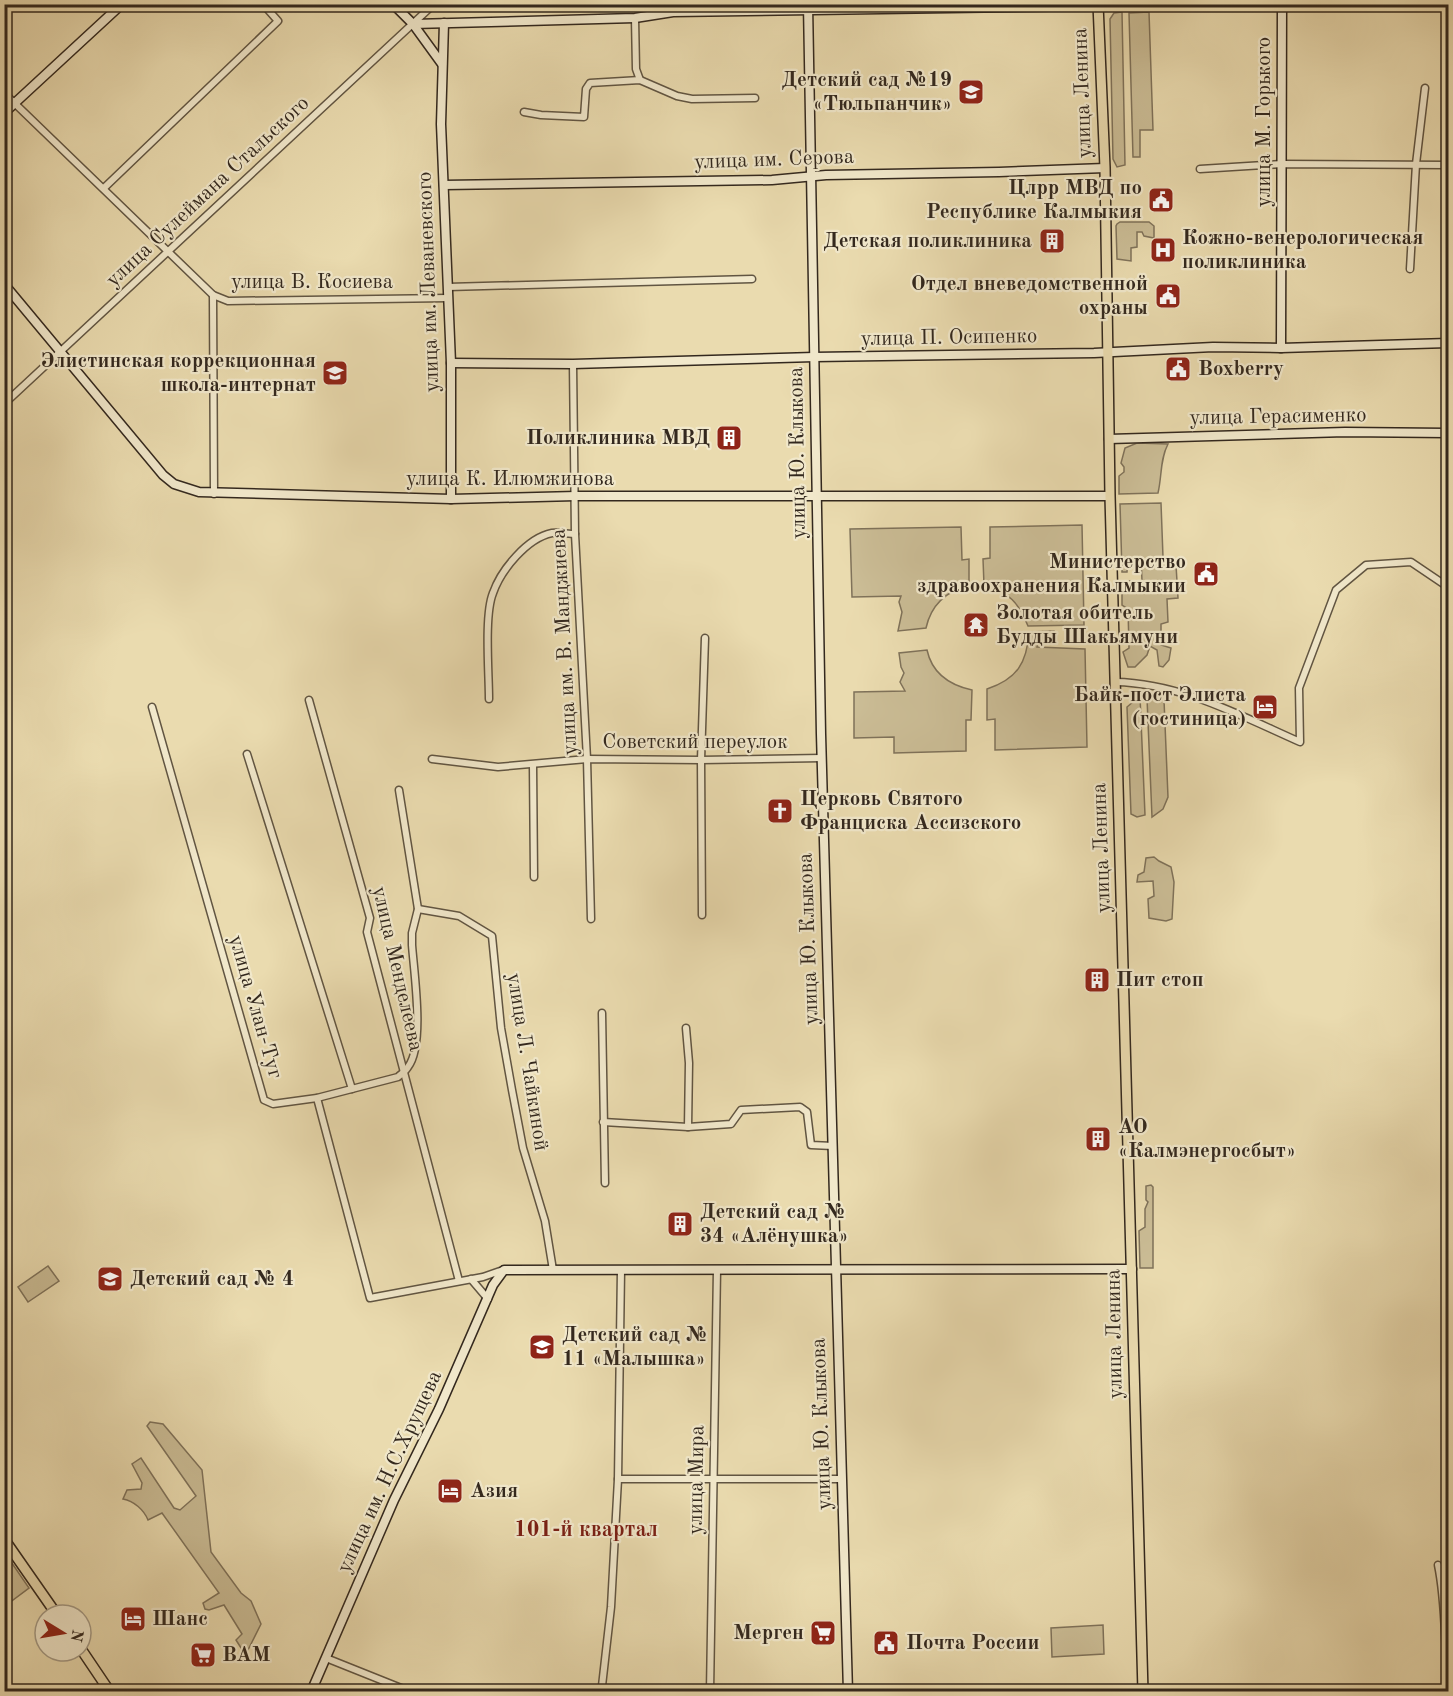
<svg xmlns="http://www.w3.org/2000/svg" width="1453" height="1696" font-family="'Old Standard TT',serif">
<rect width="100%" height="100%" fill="#eadbaf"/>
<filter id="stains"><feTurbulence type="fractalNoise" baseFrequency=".00333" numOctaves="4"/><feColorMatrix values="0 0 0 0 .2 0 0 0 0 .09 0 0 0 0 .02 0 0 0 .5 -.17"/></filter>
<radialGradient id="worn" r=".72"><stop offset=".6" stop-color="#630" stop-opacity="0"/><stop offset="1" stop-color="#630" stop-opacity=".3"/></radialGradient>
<!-- green -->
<g fill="#cbbd96" stroke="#7f725a" stroke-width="1.5">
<polygon points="1122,12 1125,165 1117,167 1113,159 1110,19 1114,13"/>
<polygon points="1149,12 1153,130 1140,130 1140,157 1133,157 1129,13"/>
<polygon points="1120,222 1149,222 1154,226 1154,238 1144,236 1142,232 1137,232 1137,247 1131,248 1131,261 1117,259 1116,226 1117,224"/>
<path d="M1137,443L1168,444C1160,459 1162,476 1158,493L1119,494V476L1124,472V467L1121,463L1125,448Z"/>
<polygon points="1161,503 1163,557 1176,565 1178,598 1167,599 1168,622 1161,624 1161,645 1171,648 1169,660 1163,667 1159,666 1157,650 1150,646 1147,655 1135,667 1128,667 1123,652 1129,648 1128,609 1122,605 1122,593 1128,581 1142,581 1141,558 1128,558 1127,572 1122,572 1120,504"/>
<path d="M1082,525L1084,625L1028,626C1018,602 1010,593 984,585L983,559L990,558V527Z"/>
<path d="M961,527L962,560L969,559V585C947,591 931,605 926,628L898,631L902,612L899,602L901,596L852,597L850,529Z"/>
<path d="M1054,631V642H1038L1037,647L1085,649L1087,747L995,750V719L987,720V689C1017,679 1027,663 1029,632Z"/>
<path d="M927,650C932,673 949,685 972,690L971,720H966V751L894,753V737L854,738V692L905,691L900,682L904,673L901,667L899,653Z"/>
<polygon points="1140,696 1145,815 1137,817 1131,814 1127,707"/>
<polygon points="1147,698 1164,700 1168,797 1163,809 1152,817"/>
<polygon points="1154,857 1159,861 1171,867 1174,882 1172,919 1166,921 1149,918 1148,899 1154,896 1153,881 1137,882 1138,875 1144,872 1146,858"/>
<polygon points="1151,1185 1153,1187 1153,1268 1140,1268 1139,1231 1145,1227 1145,1209 1148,1202 1146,1200 1146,1186"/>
<polygon points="48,1266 59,1281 28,1302 18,1287"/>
<path d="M150,1422L163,1424L202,1470L211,1552L241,1593L251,1601L261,1624L247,1652L243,1651L236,1640L242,1634L224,1605L209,1610L205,1609L203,1603L219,1593L162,1513L148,1520C144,1510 134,1501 123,1499L127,1490L141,1489L142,1483L132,1464L141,1458L174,1508L180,1510L196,1496L147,1426Z"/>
<polygon points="5,1553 29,1588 5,1606 4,1606"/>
<polygon points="1103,1625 1104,1654 1052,1657 1051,1628"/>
</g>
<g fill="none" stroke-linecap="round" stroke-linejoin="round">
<!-- street casing -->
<g stroke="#615542" stroke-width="9">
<g id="street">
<polyline points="635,18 636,69 640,80"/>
<polyline points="4,93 213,295 228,301 448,298"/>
<polyline points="524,112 541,115 584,117 586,89 590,83 640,80 677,96 692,99 755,98"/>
<polyline points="1200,169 1282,164 1448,165"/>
<polyline points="104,188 278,21 263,4"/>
<polyline points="1410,269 1416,164 1425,88"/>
<polyline points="448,287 752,279"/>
<polyline points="213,295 214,494"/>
<polyline points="573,364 575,534 587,759 591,919"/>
<polyline points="4,404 434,4"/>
<path d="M1115,682C1181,683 1241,716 1300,742L1299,688L1336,590L1366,565L1411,562L1448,587"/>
<path d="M489,699C489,673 484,615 493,593C501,570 527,538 552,533C559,532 568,534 575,534"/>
<polyline points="309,700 370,918 367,932 459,1281"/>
<path d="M152,707L264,1100L273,1104L317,1098L398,1077C401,1074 406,1071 408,1067C425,1045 414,973 412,945V933L418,909L399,790"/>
<polyline points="247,754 352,1089"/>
<polyline points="432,759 498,767 587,759 701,760 822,758"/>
<polyline points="533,765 534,877"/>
<polyline points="418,909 459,916 492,936 501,1028 512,1090 523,1148 545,1221 553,1270"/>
<polyline points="702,915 701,760 705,638"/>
<polyline points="602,1013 605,1183"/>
<polyline points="686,1028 689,1063 688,1127"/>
<polyline points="317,1098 370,1298 483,1277 503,1270"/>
<polyline points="603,1122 688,1127 731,1124 741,1110 800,1107 807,1112 811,1145 833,1146"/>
<polyline points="471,1279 488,1299"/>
<polyline points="618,1479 842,1479"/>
<path d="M1438,1565C1446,1603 1444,1642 1448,1680"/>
<polyline points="326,1658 411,1692"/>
<polyline points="602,1686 611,1607 618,1479 621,1270"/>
<polyline points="710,1692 717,1270"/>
</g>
</g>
<!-- secondary casing -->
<g stroke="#33281e" stroke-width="11">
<g id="secondary">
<polyline points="393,4 413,24 442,64"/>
<polyline points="808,4 821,734 848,1692"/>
<polyline points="444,23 441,124 451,363 451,499"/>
<polyline points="413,24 635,18 673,12 1218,4"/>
<polyline points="4,113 122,4"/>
<polyline points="444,185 772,180 826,175 999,172 1105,168"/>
<polyline points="4,284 163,475 174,484 199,492 451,499 576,496 1110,496"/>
<polyline points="1281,348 1282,4"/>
<polyline points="451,363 573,364 814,357 1094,353 1213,347 1281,348 1448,343"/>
<polyline points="1109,439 1345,432 1448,433"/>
<polyline points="311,1692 394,1500 439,1409 493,1285 504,1270 1132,1269"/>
</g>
</g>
<!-- primary casing -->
<g stroke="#33281e" stroke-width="12">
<g id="primary">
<polyline points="1098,4 1105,168 1110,496 1143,1692"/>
<polyline points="4,1539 57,1615"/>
<polyline points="81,1649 110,1692"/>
</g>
</g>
<!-- street -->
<use href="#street" stroke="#f1e8cb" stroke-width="6"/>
<!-- secondary -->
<use href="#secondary" stroke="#f1e8cb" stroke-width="8"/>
<!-- primary -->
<use href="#primary" stroke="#eadbaf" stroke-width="9"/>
</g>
<!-- icons -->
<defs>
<g id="school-square" transform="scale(1.35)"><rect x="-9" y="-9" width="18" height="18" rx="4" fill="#8f2418" stroke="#f1e8cb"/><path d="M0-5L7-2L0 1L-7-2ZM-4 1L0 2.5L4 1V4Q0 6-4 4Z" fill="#fff"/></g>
<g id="civic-square" transform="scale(1.35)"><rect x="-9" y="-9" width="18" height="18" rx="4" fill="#8f2418" stroke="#f1e8cb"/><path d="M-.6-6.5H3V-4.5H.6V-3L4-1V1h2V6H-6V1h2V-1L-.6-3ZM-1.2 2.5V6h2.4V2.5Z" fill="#fff"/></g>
<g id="building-square" transform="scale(1.35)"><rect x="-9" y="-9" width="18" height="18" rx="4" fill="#8f2418" stroke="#f1e8cb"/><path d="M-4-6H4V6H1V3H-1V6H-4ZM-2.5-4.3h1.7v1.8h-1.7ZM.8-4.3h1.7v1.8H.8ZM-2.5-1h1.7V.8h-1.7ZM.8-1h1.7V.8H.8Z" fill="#fff"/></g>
<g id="hospital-square" transform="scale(1.35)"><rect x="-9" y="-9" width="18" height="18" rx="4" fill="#8f2418" stroke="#f1e8cb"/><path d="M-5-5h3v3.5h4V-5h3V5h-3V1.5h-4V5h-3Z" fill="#fff"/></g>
<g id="temple-square" transform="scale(1.35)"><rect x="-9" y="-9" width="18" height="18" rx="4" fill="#8f2418" stroke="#f1e8cb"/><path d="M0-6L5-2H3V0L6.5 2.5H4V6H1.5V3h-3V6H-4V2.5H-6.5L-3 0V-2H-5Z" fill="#fff"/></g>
<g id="hotel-square" transform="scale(1.35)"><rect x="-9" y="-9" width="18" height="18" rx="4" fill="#8f2418" stroke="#f1e8cb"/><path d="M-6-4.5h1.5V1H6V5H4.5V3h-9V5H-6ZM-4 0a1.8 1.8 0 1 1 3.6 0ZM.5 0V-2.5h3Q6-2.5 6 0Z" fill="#fff"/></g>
<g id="church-square" transform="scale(1.35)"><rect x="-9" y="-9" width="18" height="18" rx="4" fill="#8f2418" stroke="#f1e8cb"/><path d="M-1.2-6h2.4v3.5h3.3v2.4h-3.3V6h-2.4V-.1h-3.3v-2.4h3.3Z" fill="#fff"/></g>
<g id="supermarket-square" transform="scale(1.35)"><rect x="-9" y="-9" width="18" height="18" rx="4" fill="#8f2418" stroke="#f1e8cb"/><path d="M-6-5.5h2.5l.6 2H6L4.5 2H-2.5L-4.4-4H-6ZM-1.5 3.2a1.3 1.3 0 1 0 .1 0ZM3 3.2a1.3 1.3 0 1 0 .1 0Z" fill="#fff"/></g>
</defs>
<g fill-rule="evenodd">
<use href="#school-square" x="971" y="92"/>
<use href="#civic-square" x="1161" y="200"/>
<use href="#building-square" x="1052" y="241"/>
<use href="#hospital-square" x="1163" y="250"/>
<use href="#civic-square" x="1168" y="296"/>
<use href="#civic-square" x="1178" y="369"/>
<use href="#school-square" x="335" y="373"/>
<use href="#building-square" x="729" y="438"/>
<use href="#civic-square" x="1206" y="574"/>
<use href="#temple-square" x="976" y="625"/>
<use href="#hotel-square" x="1265" y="707"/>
<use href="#church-square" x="780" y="811"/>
<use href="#building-square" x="1097" y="980"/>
<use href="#building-square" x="1098" y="1139"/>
<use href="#building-square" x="680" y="1224"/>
<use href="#school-square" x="110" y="1279"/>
<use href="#school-square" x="542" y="1347"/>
<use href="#hotel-square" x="450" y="1491"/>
<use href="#hotel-square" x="133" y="1619"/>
<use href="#supermarket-square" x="823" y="1633"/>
<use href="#civic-square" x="886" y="1643"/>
<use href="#supermarket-square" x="203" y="1655"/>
</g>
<g text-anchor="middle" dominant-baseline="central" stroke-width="4.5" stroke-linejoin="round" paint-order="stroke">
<!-- poi labels -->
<g font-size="21" font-weight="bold" fill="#33281e" stroke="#f1e8cb" text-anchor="start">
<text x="952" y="80" text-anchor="end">Детский сад №19<tspan x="952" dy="24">«Тюльпанчик»</tspan></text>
<text x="1142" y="188" text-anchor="end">Цлрр МВД по<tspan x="1142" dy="24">Республике Калмыкия</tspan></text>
<text x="1182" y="238">Кожно-венерологическая<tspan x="1182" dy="24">поликлиника</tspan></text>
<text x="1032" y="241" text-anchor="end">Детская поликлиника</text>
<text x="1148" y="284" text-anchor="end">Отдел вневедомственной<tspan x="1148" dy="24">охраны</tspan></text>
<text x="316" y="361" text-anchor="end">Элистинская коррекционная<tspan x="316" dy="24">школа-интернат</tspan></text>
<text x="1198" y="369">Boxberry</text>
<text x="710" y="438" text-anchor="end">Поликлиника МВД</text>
<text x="1186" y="562" text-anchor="end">Министерство<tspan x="1186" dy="24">здравоохранения Калмыкии</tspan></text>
<text x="996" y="613">Золотая обитель<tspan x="996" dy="24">Будды Шакьямуни</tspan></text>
<text x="1246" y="695" text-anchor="end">Байк-пост Элиста<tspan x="1246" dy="24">(гостиница)</tspan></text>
<text x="800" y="799">Церковь Святого<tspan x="800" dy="24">Франциска Ассизского</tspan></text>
<text x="1116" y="980">Пит стоп</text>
<text x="1118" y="1127">АО<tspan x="1118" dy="24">«Калмэнергосбыт»</tspan></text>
<text x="700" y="1212">Детский сад №<tspan x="700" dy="24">34 «Алёнушка»</tspan></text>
<text x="130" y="1279">Детский сад № 4</text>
<text x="562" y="1335">Детский сад №<tspan x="562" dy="24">11 «Малышка»</tspan></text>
<text x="470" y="1491">Азия</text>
<text x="152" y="1619">Шанс</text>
<text x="804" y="1633" text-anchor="end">Мерген</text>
<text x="906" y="1643">Почта России</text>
<text x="222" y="1655">ВАМ</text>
</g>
<!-- street labels -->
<g font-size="21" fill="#33281e" stroke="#f1e8cb">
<text transform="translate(1083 93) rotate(-92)">улица Ленина</text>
<text transform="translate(1264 122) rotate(-90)">улица М. Горького</text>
<text transform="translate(774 160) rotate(-2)">улица им. Серова</text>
<text transform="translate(208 192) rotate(-43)">улица Сулеймана Стальского</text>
<text x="312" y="282">улица В. Косиева</text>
<text transform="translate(429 282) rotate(-92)">улица им. Леваневского</text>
<text transform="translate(949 338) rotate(-1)">улица П. Осипенко</text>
<text transform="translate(1278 417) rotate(-1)">улица Герасименко</text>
<text transform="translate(798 453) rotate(-91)">улица Ю. Клыкова</text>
<text x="510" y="479">улица К. Илюмжинова</text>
<text transform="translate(565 642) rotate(-93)">улица им. В. Манджиева</text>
<text x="695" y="742">Советский переулок</text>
<text transform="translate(1102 848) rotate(-92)">улица Ленина</text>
<text transform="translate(809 939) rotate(-92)">улица Ю. Клыкова</text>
<text transform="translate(397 969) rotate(77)">улица Менделеева</text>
<text transform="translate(255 1007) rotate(74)">улица Улан-Туг</text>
<text transform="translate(527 1062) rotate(81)">улица Л. Чайкиной</text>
<text transform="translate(1115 1334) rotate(-91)">улица Ленина</text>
<text transform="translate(822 1424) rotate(-92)">улица Ю. Клыкова</text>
<text transform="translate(390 1472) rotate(-65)">улица им. Н.С.Хрущева</text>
<text transform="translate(697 1480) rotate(-89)">улица Мира</text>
</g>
<!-- neighbourhood labels -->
<g font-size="22" font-weight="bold" fill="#7a1f14" stroke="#f1e8cb">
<text x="586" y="1530">101-й квартал</text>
</g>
</g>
<!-- margin -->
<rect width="1453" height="1696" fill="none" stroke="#eadbaf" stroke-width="24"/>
<rect x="6" y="6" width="1441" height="1684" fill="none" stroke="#33281e" stroke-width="3"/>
<rect x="12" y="12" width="1429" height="1672" fill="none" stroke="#33281e" stroke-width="1.5"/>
<!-- north arrow -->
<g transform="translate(63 1633) rotate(101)"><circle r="28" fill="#f1e8cb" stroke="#a59b86" stroke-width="1.5"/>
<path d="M0-4.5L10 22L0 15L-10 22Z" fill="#8f2418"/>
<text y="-9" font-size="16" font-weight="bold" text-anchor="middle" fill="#33281e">N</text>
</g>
<rect width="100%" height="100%" filter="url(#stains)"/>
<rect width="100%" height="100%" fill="url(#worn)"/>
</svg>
